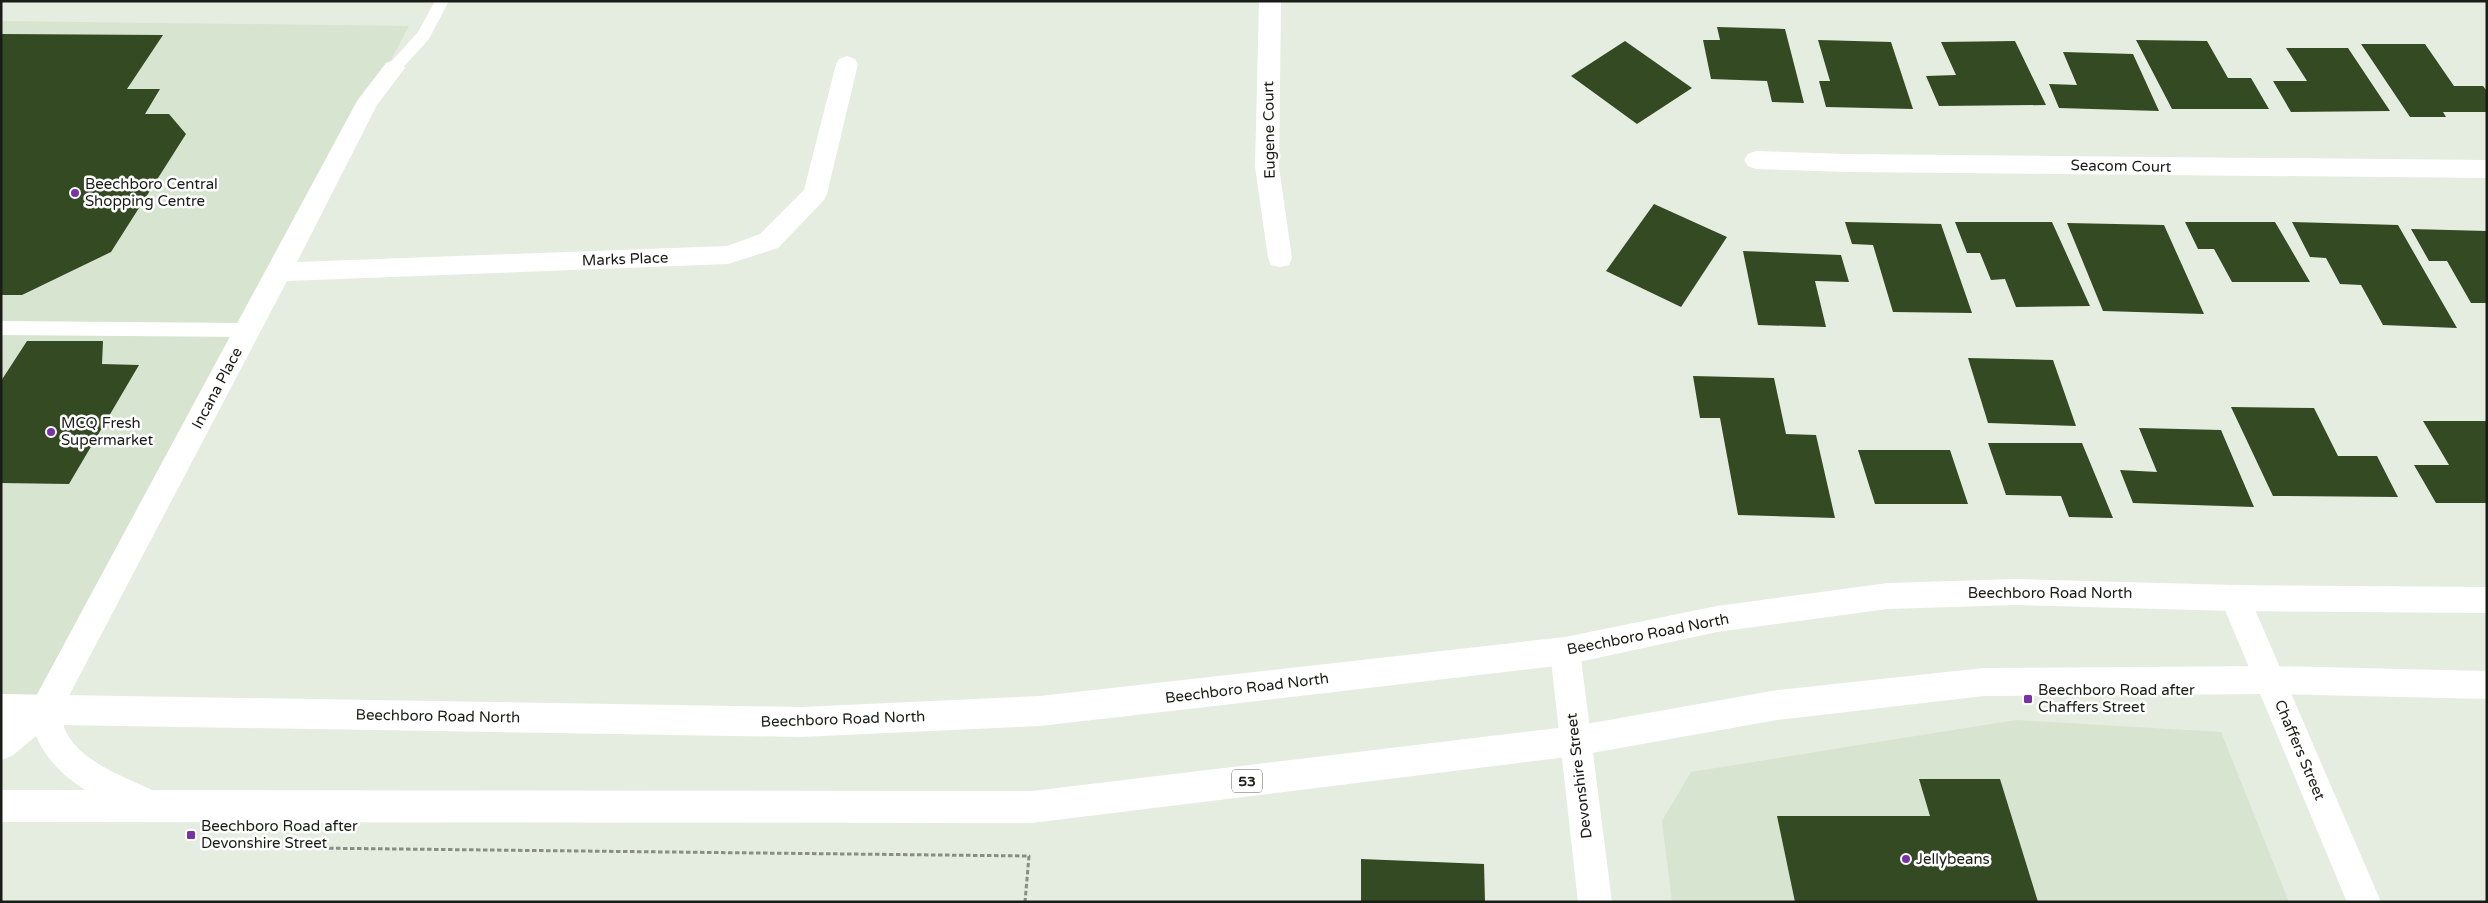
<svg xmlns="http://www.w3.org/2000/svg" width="2488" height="903" font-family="'Varela Round',sans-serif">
<rect width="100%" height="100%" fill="#e4eddf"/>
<!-- built -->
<g fill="#d7e4cf">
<polygon points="1,21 409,26 45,710 1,709"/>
<polygon points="2016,720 2221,732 2289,902 1672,902 1662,821 1691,772"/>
</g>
<!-- building -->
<g fill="#344a23">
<polygon points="1717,27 1785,29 1804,103 1772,102 1767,81 1711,79 1703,40 1720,40"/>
<polygon points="1,34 163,35 127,89 160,89 145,114 169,114 186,134 111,252 22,295 1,295"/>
<polygon points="1818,40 1891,42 1913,109 1826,107 1819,81 1830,81"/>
<polygon points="2136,40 2207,41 2228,78 2251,78 2269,109 2172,109"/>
<polygon points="1625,41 1692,88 1637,124 1571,76"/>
<polygon points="2015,41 2046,105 1939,106 1926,76 1956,75 1941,42"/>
<polygon points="2361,44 2425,44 2454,86 2483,86 2487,91 2487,112 2443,112 2446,117 2410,117"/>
<polygon points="2286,48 2348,48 2390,111 2291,112 2273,81 2307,81"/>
<polygon points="2063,52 2133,54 2159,111 2059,108 2049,84 2077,85"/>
<polygon points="1654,204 1727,237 1681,307 1606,271"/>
<polygon points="1845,222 1941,224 1972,313 1893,312 1873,245 1852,244"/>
<polygon points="1955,222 2052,222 2090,306 2016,307 2005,279 1991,280 1980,253 1967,253"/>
<polygon points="2185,222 2275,222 2310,282 2232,282 2214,249 2198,249"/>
<polygon points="2292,222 2398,225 2457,328 2383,325 2361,285 2340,284 2326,258 2310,257"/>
<polygon points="2067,223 2164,225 2204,314 2103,311"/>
<polygon points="2411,229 2487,231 2487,303 2471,303 2447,261 2429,261"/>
<polygon points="1743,251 1841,255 1849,282 1815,281 1826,327 1758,325"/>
<polygon points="27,341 103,341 102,364 139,365 69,484 1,483 1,381"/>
<polygon points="1968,358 2053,360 2076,426 1988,423"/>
<polygon points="1693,376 1774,378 1786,434 1816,435 1835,518 1738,515 1720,418 1700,418"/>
<polygon points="2231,407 2314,408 2338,456 2377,456 2398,497 2273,496"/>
<polygon points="2423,421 2487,421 2487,503 2436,503 2414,465 2449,465"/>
<polygon points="2139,428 2221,430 2254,507 2133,503 2120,470 2157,472"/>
<polygon points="1988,443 2082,443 2113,518 2069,517 2061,496 2006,495"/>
<polygon points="1858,450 1950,450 1968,504 1875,504"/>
<polygon points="1919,779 2000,779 2038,902 1795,902 1777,816 1930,816"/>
<polygon points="1361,859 1484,864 1485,902 1361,902"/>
</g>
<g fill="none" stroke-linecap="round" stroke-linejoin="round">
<!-- path -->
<polyline stroke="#888e84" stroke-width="3" stroke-dasharray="4.5 2.5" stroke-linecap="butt" points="308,848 1029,856 1025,902"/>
<!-- service -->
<g fill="#fff" fill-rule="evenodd">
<polygon points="435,1 449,1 429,39 399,72 389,72 386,68 389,64 418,32"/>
<polygon points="1,321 248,323 254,325 257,330 254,335 248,337 1,335"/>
</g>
<!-- minor -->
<g fill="#fff" fill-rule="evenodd">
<polygon points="1259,1 1281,1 1279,167 1292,258 1289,265 1280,267 1271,265 1268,258 1255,167"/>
<path d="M847,56L855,59L858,64L827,194L824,200L778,248L728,264L287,281L61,711C62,717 63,724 65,730C81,764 129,778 160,794L165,805L160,816L149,821C105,803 56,782 36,736L12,756L1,760V725L34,700L357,101L386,63L394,60L402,63L405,68L377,105L297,262L727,246L760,234L804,190L836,64L839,59Z"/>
<polygon points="1756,151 1846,154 2487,160 2487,178 1846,172 1756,169 1748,166 1744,160 1748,154"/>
<polygon points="2235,585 2245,589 2250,598 2381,902 2347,902 2220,598 2225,589"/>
<polygon points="1565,637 1576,641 1580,651 1612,902 1578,902 1550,651 1554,641"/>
</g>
<!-- primary -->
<g fill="#fff" fill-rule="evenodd">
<polygon points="2016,579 2235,585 2487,587 2487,613 2235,611 2016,605 1888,609 1717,632 1565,665 1206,707 1040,726 801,737 1,724 1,694 801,707 1040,696 1565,637 1717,606 1888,583"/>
<polygon points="2270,666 2487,671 2487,699 2270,694 1984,696 1777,720 1575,756 1032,823 1,822 1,790 1032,791 1575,726 1777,690 1984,668"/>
</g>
</g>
<!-- markers -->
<g fill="#7732a6" stroke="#fff" stroke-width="2">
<circle cx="75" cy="193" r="5"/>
<circle cx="51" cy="432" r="5"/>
<rect x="2023" y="694" width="10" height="10" rx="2.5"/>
<rect x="186" y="830" width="10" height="10" rx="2.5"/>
<circle cx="1906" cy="859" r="5"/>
</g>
<g text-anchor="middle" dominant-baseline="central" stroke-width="5" stroke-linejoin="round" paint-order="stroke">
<!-- shield labels -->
<rect fill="#fff" stroke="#5e605d" stroke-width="1" x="1232" y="769.5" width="30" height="23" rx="4"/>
<g font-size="14" font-weight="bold" fill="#191c17">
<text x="1247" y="781">53</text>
</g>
<!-- street labels -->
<g font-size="15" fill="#191c17" stroke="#fff">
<text transform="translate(1269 130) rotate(-91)">Eugene Court</text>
<text transform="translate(2121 166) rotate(1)">Seacom Court</text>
<text transform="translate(625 259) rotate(-2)">Marks Place</text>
<text transform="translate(217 388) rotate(-62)">Incana Place</text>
<text x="2050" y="593">Beechboro Road North</text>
<text transform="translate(1648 634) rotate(-11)">Beechboro Road North</text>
<text transform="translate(1247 688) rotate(-7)">Beechboro Road North</text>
<text transform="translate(438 716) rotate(1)">Beechboro Road North</text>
<text transform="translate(843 719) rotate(-2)">Beechboro Road North</text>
<text transform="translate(2300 750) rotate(67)">Chaffers Street</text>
<text transform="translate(1579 776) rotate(-97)">Devonshire Street</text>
</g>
<!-- poi labels -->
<g font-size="15" fill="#191c17" stroke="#fff" text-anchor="start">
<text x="85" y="184">Beechboro Central<tspan x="85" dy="17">Shopping Centre</tspan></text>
<text x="61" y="423">MCQ Fresh<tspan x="61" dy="17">Supermarket</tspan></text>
<text x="2038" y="690">Beechboro Road after<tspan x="2038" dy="17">Chaffers Street</tspan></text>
<text x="201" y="826">Beechboro Road after<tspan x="201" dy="17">Devonshire Street</tspan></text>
<text x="1916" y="859">Jellybeans</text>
</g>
</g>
<!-- border -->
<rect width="2488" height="903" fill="none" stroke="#191c17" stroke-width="5"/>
</svg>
